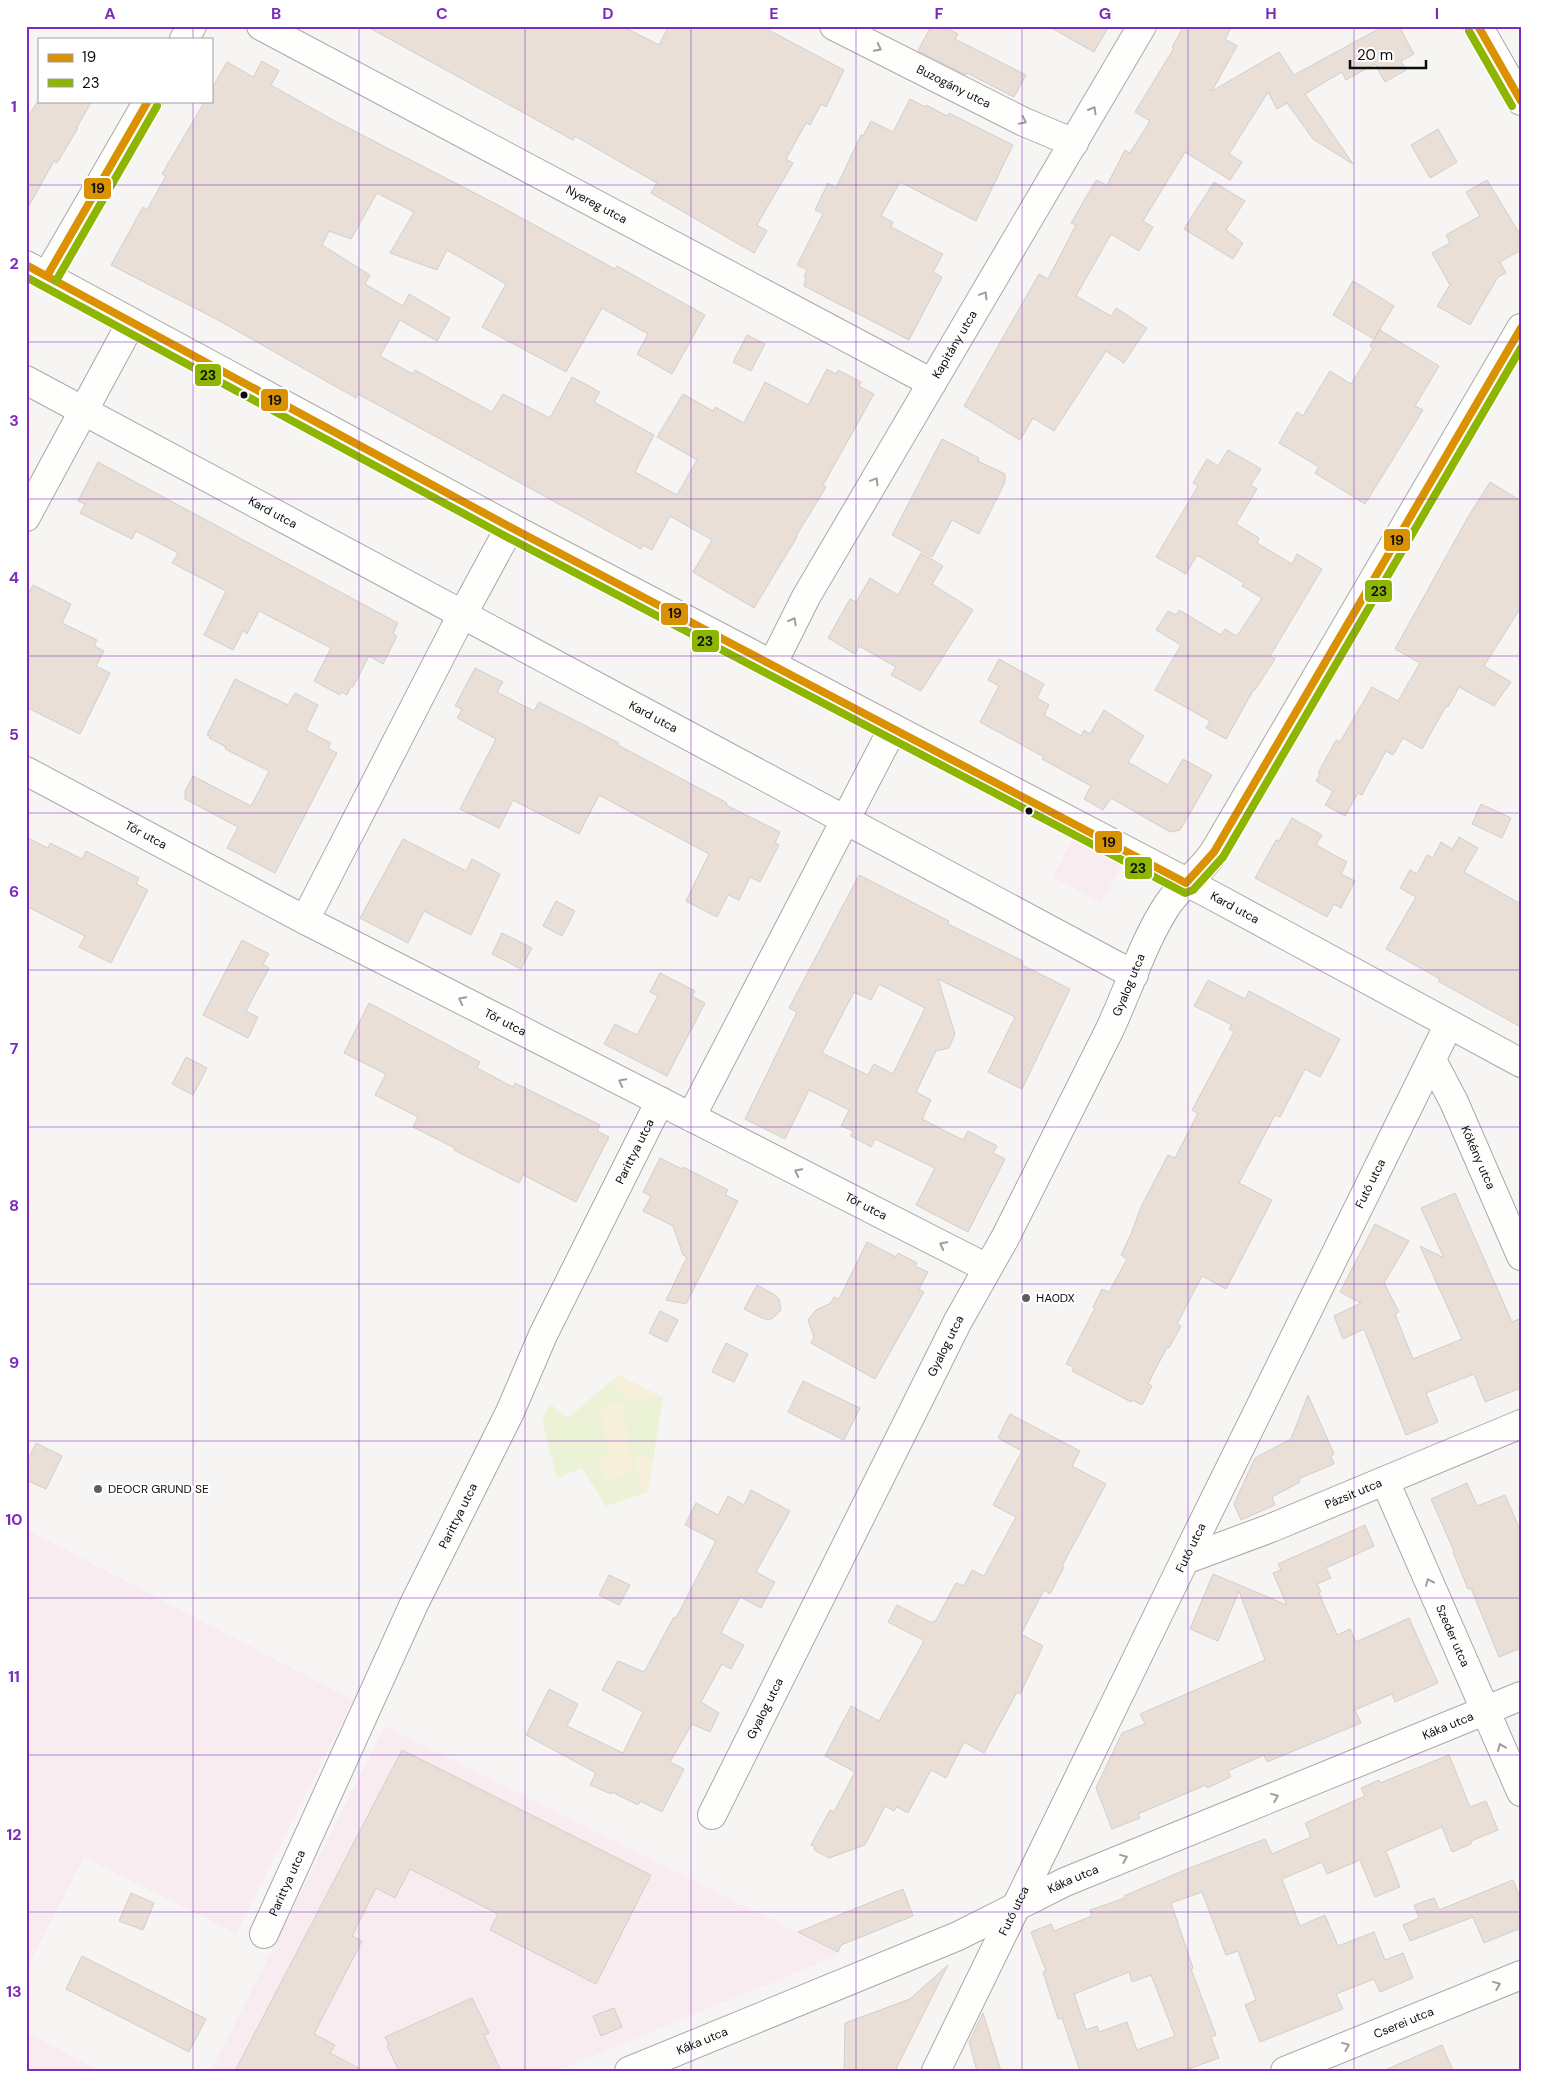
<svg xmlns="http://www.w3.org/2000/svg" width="1547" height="2097" font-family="'DM Sans',sans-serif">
<rect width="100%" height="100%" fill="#f6f5f3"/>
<!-- industrial -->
<g fill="#f9ecf1">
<polygon points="1073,838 1122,865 1101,903 1053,877"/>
<polygon points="26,1529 353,1700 236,1934 84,1857 26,1970"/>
<polygon points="385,1726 841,1954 556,2071 211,2071"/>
<polygon points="26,2032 100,2071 26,2071"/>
</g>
<!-- green -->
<polygon fill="#ecf2d5" points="618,1375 663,1397 648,1492 606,1506 582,1468 557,1478 542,1420 550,1404 568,1418"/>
<!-- sand -->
<g fill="#f6f0da">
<polygon points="618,1375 663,1397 627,1400 610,1381"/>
<polygon points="622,1403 633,1471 609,1483 595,1463 609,1453 600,1407"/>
<polygon points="635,1456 653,1459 648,1492 642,1494"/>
</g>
<!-- building -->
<g fill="#e9dfd6" stroke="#d0cfce" fill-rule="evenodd">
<polygon points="366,26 622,26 659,45 669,26 761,26 844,70 826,107 821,104 810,125 806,123 786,159 793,163 757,225 767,231 754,253 651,193 657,183 575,136 573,140"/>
<polygon points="931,26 943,26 958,34 955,39 1026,75 1014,97 967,73 966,75 918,51"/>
<polygon points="1048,26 1109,26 1094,52"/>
<polygon points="1184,26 1232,26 1225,39 1237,46 1212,91 1279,52 1294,75 1384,26 1399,26 1414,54 1401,61 1406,70 1385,82 1375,64 1346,80 1342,72 1305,94 1353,164 1313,139 1287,103 1277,109 1268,92 1229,154 1242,162 1230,180 1185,152 1143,221 1153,227 1139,251 1111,234 1076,296 1111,316 1116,308 1147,328 1124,363 1106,351 1054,431 1033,418 1020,440 964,406 1039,274 1048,279 1076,225 1071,223 1096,180 1107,185 1125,150 1130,153 1150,121 1135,112 1174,48 1172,47"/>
<polygon points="262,61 279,71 271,85 333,120 496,204 615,269 617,266 705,315 672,374 637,354 648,334 602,308 566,372 482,327 506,284 447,250 437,270 390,253 414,212 377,193 351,239 329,231 322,245 370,275 365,284 403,306 409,294 450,318 437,341 400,320 380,356 413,374 415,370 492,412 503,394 550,418 572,377 600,392 594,402 654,435 635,472 677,495 697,460 657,437 683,394 713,411 715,407 744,423 765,382 808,405 827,369 836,374 838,370 861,382 859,386 874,394 823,485 826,487 796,536 797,537 754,608 693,572 712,540 670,516 652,550 643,545 641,549 358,394 356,398 218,320 111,265 143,207 147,210 166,176 162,174 205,101 211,101 211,90 227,62 253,77"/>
<polygon points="910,99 925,107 926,105 947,116 949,113 1013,145 976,221 900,182 881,216 893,222 891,227 943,254 933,272 942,277 909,340 804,286 806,277 804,276 807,270 797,265 823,214 815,210 828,183 836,188 861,135 863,136 871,121 893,132"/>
<polygon points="38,101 92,101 77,127 78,128 57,163 54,161 26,211 26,120"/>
<polygon points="1438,129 1457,162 1430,178 1411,145"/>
<polygon points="1487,180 1521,236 1521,250 1500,262 1506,273 1498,277 1470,325 1437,306 1450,285 1432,253 1450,243 1446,235 1480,216 1466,192"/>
<polygon points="1214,182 1245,201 1226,230 1243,243 1233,259 1184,229"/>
<polygon points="1353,281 1394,306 1374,339 1333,315"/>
<polygon points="1380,330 1439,366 1415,406 1423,410 1365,504 1315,473 1319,467 1279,443 1297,412 1303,416 1330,371 1351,384 1373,348 1370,346"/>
<polygon points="747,335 765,344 751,371 733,362"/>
<polygon points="942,439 979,458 978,461 1005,474 1005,482 979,534 952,520 932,557 892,535"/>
<polygon points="1228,450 1261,469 1251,485 1257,489 1236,524 1259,538 1257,543 1292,564 1297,554 1322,569 1270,656 1275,659 1255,690 1254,689 1226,739 1206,728 1210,721 1155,690 1181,645 1156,630 1168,611 1176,615 1179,610 1221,635 1225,629 1237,636 1262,598 1242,586 1244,583 1197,555 1186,574 1156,557 1198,486 1193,483 1207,459 1218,466"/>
<polygon points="98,462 398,623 393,634 397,636 383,664 369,656 353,687 351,686 347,695 341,692 340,695 314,681 331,648 259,611 247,634 243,631 233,650 204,635 226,591 172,563 178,553 136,531 132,539 80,513 85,504 78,501"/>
<polygon points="1490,482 1521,501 1521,607 1484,666 1511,682 1494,706 1459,687 1448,707 1446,706 1422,749 1403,738 1393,755 1386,751 1362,795 1358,793 1345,816 1325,805 1333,791 1316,781 1320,774 1318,773 1336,740 1340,742 1372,687 1398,701 1420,663 1395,649 1468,517"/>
<polygon points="921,553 943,566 932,584 973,610 921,691 891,675 896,667 859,646 855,654 828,638 850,599 856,602 870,578 898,595"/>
<polygon points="33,585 71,604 62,623 97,640 94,646 104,651 96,666 110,673 80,734 26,707 26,598"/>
<polygon points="999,659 1044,684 1037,698 1049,705 1044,715 1081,736 1084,730 1090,734 1104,710 1144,736 1128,762 1168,785 1183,759 1212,775 1180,830 1170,832 1111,798 1103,810 1084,799 1091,786 1042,759 1044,757 980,722 999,686 988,680"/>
<polygon points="475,668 503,682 497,692 534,711 539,702 619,743 618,745 727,803 726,805 780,832 775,843 779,845 760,882 750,877 739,900 728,895 717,917 686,901 709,854 599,795 579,834 513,800 499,828 460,809 496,739 457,718 462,709 455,706"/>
<polygon points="235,679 288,705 295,693 318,705 306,730 331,743 328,748 337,753 275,873 227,848 238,827 185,799 185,791 193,776 251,806 269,771 225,749 226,747 209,738 210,736 207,735"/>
<polygon points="1481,804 1511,818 1502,838 1472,824"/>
<polygon points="1292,818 1322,835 1316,845 1347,862 1341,874 1355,881 1341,908 1334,904 1327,917 1255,878 1276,840 1279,841"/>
<polygon points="26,837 48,848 50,843 82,859 86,851 139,878 136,884 148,890 111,963 79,947 85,936 26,906"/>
<polygon points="1459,837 1478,848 1464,872 1521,904 1521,1027 1438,981 1440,979 1386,949 1416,897 1400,888 1410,870 1417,874 1427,855 1433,858 1441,842 1452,849"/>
<polygon points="403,839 466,871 472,859 500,874 471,935 424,911 408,943 360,918"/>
<path d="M859,875L949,921L948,924L1023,961L1022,965L1070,989L1022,1089L988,1072L1015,1017L938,979L955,1034L949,1048L936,1051L916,1092L931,1100L922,1119L963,1140L968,1131L997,1146L993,1153L1005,1159L968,1232L916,1205L935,1168L875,1139L871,1147L851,1136L853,1131L841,1126L849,1110L809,1090L785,1139L745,1119L797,1012L789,1008ZM879,984L925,1008L893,1074L874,1064L868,1075L822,1053L854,992L871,1000Z"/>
<polygon points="556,901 575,911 562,936 543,926"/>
<polygon points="502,933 532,948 521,969 492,954"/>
<polygon points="242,940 269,954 263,964 269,968 246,1011 258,1017 248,1038 203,1015"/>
<polygon points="660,973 695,991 692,996 705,1003 667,1076 604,1044 615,1024 637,1035 658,996 650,992"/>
<polygon points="1208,980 1245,999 1249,991 1340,1039 1320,1077 1305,1069 1280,1117 1275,1115 1239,1183 1272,1200 1226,1289 1202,1276 1177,1324 1181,1326 1169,1348 1167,1347 1148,1384 1152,1386 1142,1405 1132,1400 1131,1402 1072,1371 1074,1367 1066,1364 1095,1308 1093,1307 1102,1289 1109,1292 1127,1259 1121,1255 1131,1234 1141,1207 1168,1155 1175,1158 1198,1113 1192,1110 1234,1032 1229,1029 1232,1025 1194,1006"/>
<polygon points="369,1003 480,1062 477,1068 513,1087 515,1083 600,1125 597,1131 609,1137 576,1202 523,1175 519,1183 454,1150 455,1148 413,1127 418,1117 375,1095 386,1074 344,1053"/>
<polygon points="186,1057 207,1068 193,1095 172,1084"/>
<polygon points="660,1158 682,1169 683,1167 728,1190 725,1195 738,1201 686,1304 666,1300 687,1257 683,1255 673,1226 643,1211 651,1196 643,1192"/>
<polygon points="1455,1193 1512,1322 1521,1318 1521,1388 1485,1402 1474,1374 1426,1393 1438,1422 1406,1435 1364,1329 1343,1339 1334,1316 1361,1303 1340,1292 1375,1224 1409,1241 1384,1283 1399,1312 1395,1314 1413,1359 1462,1339 1420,1246 1444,1258 1421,1208"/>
<polygon points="867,1242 896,1257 898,1253 917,1263 915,1266 928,1272 919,1289 924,1292 875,1379 811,1343 814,1337 808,1320 816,1310 831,1303 834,1297 839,1299"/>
<polygon points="757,1285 775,1295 779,1299 781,1310 774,1317 769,1320 762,1318 744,1309"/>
<polygon points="660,1311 678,1320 667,1342 649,1333"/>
<polygon points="726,1343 748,1354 734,1382 712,1372"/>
<polygon points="803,1381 860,1408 844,1440 788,1412"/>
<polygon points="1308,1395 1334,1454 1331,1456 1334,1464 1298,1479 1300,1482 1272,1497 1275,1505 1241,1520 1234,1504 1255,1458 1291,1439"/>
<polygon points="1010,1414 1080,1451 1072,1466 1106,1484 1062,1566 1064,1567 1050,1594 1044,1590 1021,1634 1043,1646 1020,1694 1017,1692 984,1753 964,1742 946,1778 931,1770 908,1813 897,1807 894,1811 885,1806 865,1845 829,1858 814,1850 815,1847 811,1845 830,1810 834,1812 855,1772 825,1756 851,1706 879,1721 923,1643 923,1640 888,1622 897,1605 932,1623 933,1621 935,1622 956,1583 964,1586 972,1570 984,1576 1016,1517 993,1505 1022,1451 998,1438"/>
<polygon points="36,1443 62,1456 46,1489 26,1480 26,1464"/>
<polygon points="1467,1483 1477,1506 1505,1495 1521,1532 1521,1648 1499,1657 1471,1588 1468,1589 1453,1552 1454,1551 1431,1499"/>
<polygon points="751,1490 790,1511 756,1572 775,1582 761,1608 740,1597 721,1633 744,1645 731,1669 722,1664 701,1702 719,1713 710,1732 692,1724 670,1762 684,1769 662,1812 640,1801 638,1805 612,1792 611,1794 590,1785 596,1773 526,1735 549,1689 578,1704 567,1726 623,1753 643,1712 602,1690 618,1661 644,1672 674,1617 676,1618 716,1541 685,1525 696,1503 718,1515 728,1496 744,1505"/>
<polygon points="1365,1525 1374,1546 1326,1568 1331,1578 1317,1584 1321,1592 1319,1593 1337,1635 1350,1629 1356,1642 1409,1618 1438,1683 1395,1702 1392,1694 1355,1710 1361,1723 1267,1762 1264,1755 1228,1771 1231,1777 1207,1788 1206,1785 1138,1814 1140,1818 1112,1829 1096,1788 1122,1733 1145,1724 1140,1714 1265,1660 1239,1591 1218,1641 1190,1629 1213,1574 1287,1605 1273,1573 1281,1570 1278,1564"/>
<polygon points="609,1575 630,1585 619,1605 599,1595"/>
<polygon points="402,1750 651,1875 596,1984 490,1930 498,1914 410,1869 395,1898 376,1888 352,1936 362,1941 314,2034 335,2045 330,2053 364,2071 235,2071"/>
<path d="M1449,1755L1470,1807L1486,1801L1498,1830L1471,1841V1844L1452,1852L1442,1827L1386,1851L1400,1887L1375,1897L1360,1860L1327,1874L1322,1862L1282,1879L1300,1926L1325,1915L1338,1946L1374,1932L1385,1960L1403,1953L1413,1978L1380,1992L1374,1979L1336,1994L1343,2009L1260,2042L1245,2005L1256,2000L1238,1951L1226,1955L1202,1892L1171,1903L1193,1968L1191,1969L1216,2035L1211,2037L1219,2058L1183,2071H1080L1062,2018L1058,2019L1043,1972L1046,1971L1031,1932L1051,1924L1054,1931L1092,1916L1090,1910L1125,1898L1124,1896L1187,1869L1265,1839L1272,1854L1311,1837L1305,1823L1365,1796L1361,1788L1379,1780L1380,1783ZM1129,1972L1132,1982L1151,1975L1175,2036L1137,2050L1127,2022L1099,2032L1097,2026L1086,2030L1074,1994Z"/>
<polygon points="1513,1880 1521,1900 1521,1928 1484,1943 1473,1917 1410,1941 1403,1925 1419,1918 1414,1905 1434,1898 1439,1910"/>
<polygon points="903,1889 913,1916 841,1945 838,1952 798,1932"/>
<polygon points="131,1893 154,1903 143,1930 119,1921"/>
<polygon points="82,1956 206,2019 189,2052 66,1989"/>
<polygon points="948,1965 895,2071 844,2071 845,2023 910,1999"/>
<polygon points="472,1998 489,2033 484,2035 501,2071 399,2071 387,2046 389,2045 385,2037"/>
<polygon points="614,2008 622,2027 601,2036 593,2016"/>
<polygon points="983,2013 1001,2071 977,2071 969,2042"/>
<polygon points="1442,2045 1453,2071 1383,2071"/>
</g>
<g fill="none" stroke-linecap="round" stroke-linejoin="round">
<!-- minor casing -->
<g stroke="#aaa9a8" stroke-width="30">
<g id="minor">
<path id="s1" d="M261,26L932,383"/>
<path id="s2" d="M834,26L1024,122L1074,143"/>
<polyline points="184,39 192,26"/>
<path id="s3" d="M26,265L510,527L1217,898L1521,1063"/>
<polyline points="47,276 148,101"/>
<path id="s4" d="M26,380L1134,975"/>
<polyline points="26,517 131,323"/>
<path id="s5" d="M772,665L806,597L1142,26"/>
<path id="s6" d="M26,771L305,920L987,1268"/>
<polyline points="305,920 453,632 510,527"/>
<path id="s7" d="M1432,1060L1454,1102L1521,1256"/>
<polyline points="691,1117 893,728"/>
<path id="s8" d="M1385,1481L1521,1792"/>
<path id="s9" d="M1185,1560L1271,1528L1521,1424"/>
<path id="s10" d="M712,1815L958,1321L1005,1238L1108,1033C1128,992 1143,941 1168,904C1181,885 1201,872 1214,852L1521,328"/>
<path id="s11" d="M264,1934L414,1604L510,1412L543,1335L660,1101"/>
<path id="s12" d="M629,2071L958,1936L1065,1882L1521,1696"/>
<path id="s13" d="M936,2071L1192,1545L1449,1024"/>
<path id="s14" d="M1285,2071L1521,1975"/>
</g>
</g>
<!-- major casing -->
<g stroke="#aaa9a8" stroke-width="30">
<polyline id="major" points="1478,26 1521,101"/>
</g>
<!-- minor -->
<use href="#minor" stroke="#fefefd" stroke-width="28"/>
<!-- major -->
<use href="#major" stroke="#fefefd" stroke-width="28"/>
<!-- bus-1 casing -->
<g stroke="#fff" stroke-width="11">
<g id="bus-1">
<polyline points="1478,26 1521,101"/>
<polyline points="26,265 510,527 1186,883 1214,852 1521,328"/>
<polyline points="47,276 148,101"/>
</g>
</g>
<!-- bus-2 casing -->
<g stroke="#fff" stroke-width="11">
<g id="bus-2">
<polyline points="1469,31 1512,106"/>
<polyline points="26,277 505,536 1185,893 1193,890 1223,857 1521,348"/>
<polyline points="56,281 157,106"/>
</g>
</g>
<!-- bus-1 -->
<use href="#bus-1" stroke="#db9202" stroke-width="8"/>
<!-- bus-2 -->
<use href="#bus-2" stroke="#8eb501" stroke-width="8"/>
</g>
<!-- one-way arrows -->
<defs><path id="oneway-chevron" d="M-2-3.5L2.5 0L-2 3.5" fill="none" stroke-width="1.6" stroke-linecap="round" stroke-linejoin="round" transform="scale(1.25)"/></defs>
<g stroke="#9e9e9d">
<use href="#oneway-chevron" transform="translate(878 48) rotate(27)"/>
<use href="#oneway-chevron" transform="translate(1093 110) rotate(-60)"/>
<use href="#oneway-chevron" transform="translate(1023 121) rotate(26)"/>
<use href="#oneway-chevron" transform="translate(984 295) rotate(-59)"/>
<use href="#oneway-chevron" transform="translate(875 481) rotate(-59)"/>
<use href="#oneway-chevron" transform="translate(793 621) rotate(-62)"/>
<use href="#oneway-chevron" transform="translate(462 1000) rotate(-153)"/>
<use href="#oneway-chevron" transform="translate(622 1082) rotate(-153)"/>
<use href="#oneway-chevron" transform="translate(798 1172) rotate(-153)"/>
<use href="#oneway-chevron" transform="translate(943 1245) rotate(-153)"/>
<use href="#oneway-chevron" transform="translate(1429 1582) rotate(-114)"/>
<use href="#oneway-chevron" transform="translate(1501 1747) rotate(-113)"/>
<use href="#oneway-chevron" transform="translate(1275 1797) rotate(-22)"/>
<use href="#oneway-chevron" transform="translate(1124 1858) rotate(-22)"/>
<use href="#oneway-chevron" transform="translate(1497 1985) rotate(-22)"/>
<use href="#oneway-chevron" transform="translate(1346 2046) rotate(-22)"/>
</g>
<!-- grid -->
<path fill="none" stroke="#7b2cbf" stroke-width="1" stroke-opacity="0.55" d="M193,26V39M359,26V2071M525,26V2071M691,26V2071M856,26V2071M1022,26V2071M1188,26V2071M1354,26V2071M193,101V2071M26,185H1521M26,342H1521M26,499H1521M26,656H1521M26,813H1521M26,970H1521M26,1127H1521M26,1284H1521M26,1441H1521M26,1598H1521M26,1755H1521M26,1912H1521"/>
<!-- markers -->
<g fill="#0d0d0c" stroke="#fff" stroke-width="2">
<circle cx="244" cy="395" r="4.5"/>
<circle cx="1029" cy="811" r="4.5"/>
</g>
<g fill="#5f5e5d" stroke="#fff" stroke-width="2">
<circle cx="1026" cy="1298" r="5"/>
<circle cx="98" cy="1489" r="5"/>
</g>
<g text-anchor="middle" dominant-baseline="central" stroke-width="4.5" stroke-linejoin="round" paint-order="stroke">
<!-- street labels -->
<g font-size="12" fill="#0d0d0c" stroke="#fff">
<text stroke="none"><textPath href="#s2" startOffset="134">Buzogány utca</textPath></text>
<text stroke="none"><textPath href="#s1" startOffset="380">Nyereg utca</textPath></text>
<text stroke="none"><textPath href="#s5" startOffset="369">Kapitány utca</textPath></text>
<text stroke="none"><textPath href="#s4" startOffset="280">Kard utca</textPath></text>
<text stroke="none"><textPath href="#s4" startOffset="712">Kard utca</textPath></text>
<text stroke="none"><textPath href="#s6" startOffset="136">Tőr utca</textPath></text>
<text stroke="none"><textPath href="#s3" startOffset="1369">Kard utca</textPath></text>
<text stroke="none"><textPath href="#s10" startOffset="929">Gyalog utca</textPath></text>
<text stroke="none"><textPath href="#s6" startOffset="541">Tőr utca</textPath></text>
<text stroke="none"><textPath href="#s11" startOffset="866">Parittya utca</textPath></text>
<text stroke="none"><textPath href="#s7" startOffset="108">Kökény utca</textPath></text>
<text stroke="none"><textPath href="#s13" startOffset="988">Futó utca</textPath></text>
<text stroke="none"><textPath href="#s6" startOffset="946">Tőr utca</textPath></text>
<text stroke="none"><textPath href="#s10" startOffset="524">Gyalog utca</textPath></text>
<text stroke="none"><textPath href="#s9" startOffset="181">Pázsit utca</textPath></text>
<text stroke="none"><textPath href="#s11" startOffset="461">Parittya utca</textPath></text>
<text stroke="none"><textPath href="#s13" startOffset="582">Futó utca</textPath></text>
<text stroke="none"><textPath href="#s8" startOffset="169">Szeder utca</textPath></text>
<text stroke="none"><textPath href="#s10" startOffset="119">Gyalog utca</textPath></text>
<text stroke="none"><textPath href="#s12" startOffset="889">Káka utca</textPath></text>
<text stroke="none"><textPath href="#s12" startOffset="484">Káka utca</textPath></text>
<text stroke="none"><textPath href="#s11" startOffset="56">Parittya utca</textPath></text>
<text stroke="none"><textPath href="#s13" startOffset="178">Futó utca</textPath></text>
<text stroke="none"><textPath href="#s14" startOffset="128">Cserei utca</textPath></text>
<text stroke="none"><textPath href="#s12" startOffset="79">Káka utca</textPath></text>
</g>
<!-- poi labels -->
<g font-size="12" fill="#0d0d0c" stroke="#fff" text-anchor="start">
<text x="1036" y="1298">HA0DX</text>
<text x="108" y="1489">DEOCR GRUND SE</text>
</g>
</g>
<g stroke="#fff" stroke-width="2">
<rect x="83" y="177" width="29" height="23" rx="5" fill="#db9202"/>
<rect x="194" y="363" width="28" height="24" rx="5" fill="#8eb501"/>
<rect x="260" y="388" width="29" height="24" rx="5" fill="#db9202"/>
<rect x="1383" y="528" width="28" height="24" rx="5" fill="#db9202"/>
<rect x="1364" y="579" width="29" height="24" rx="5" fill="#8eb501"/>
<rect x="660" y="602" width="29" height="24" rx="5" fill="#db9202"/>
<rect x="691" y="629" width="29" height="24" rx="5" fill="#8eb501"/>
<rect x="1094" y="830" width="29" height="24" rx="5" fill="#db9202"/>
<rect x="1124" y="856" width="29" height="24" rx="5" fill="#8eb501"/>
</g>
<g font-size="14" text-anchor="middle" font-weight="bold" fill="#111">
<text x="98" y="193">19</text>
<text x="208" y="380">23</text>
<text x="275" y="405">19</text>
<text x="1397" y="545">19</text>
<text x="1379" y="596">23</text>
<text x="675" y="618">19</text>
<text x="705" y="646">23</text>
<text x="1109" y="847">19</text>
<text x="1138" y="873">23</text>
</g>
<!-- border -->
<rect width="1547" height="2097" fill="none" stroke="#ffffff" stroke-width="55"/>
<!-- legend -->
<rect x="38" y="38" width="175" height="65" fill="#ffffff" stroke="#9e9e9e"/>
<rect x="48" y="54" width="25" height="8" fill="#db9202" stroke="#9e9e9e"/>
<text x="82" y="62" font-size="15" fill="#0d0d0c">19</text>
<rect x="48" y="79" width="25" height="8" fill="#8eb501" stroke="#9e9e9e"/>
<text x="82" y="88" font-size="15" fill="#0d0d0c">23</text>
<!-- scale -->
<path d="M1350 60v8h76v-8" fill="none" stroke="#0d0d0c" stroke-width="2.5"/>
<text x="1357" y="60" font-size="15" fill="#0d0d0c" stroke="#ffffff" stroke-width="4" paint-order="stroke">20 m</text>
<rect x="28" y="28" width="1492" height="2042" fill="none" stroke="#7b2cbf" stroke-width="2"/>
<g font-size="16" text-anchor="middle" font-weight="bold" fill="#7b2cbf">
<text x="110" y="19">A</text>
<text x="276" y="19">B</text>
<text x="442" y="19">C</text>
<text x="608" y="19">D</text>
<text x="774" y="19">E</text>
<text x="939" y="19">F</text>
<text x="1105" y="19">G</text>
<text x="1271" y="19">H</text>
<text x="1437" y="19">I</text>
<text x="14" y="112">1</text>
<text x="14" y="269">2</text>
<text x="14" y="426">3</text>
<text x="14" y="583">4</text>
<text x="14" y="740">5</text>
<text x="14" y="897">6</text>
<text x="14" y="1054">7</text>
<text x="14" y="1211">8</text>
<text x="14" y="1368">9</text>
<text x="14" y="1525">10</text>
<text x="14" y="1682">11</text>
<text x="14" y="1840">12</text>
<text x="14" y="1997">13</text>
</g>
</svg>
